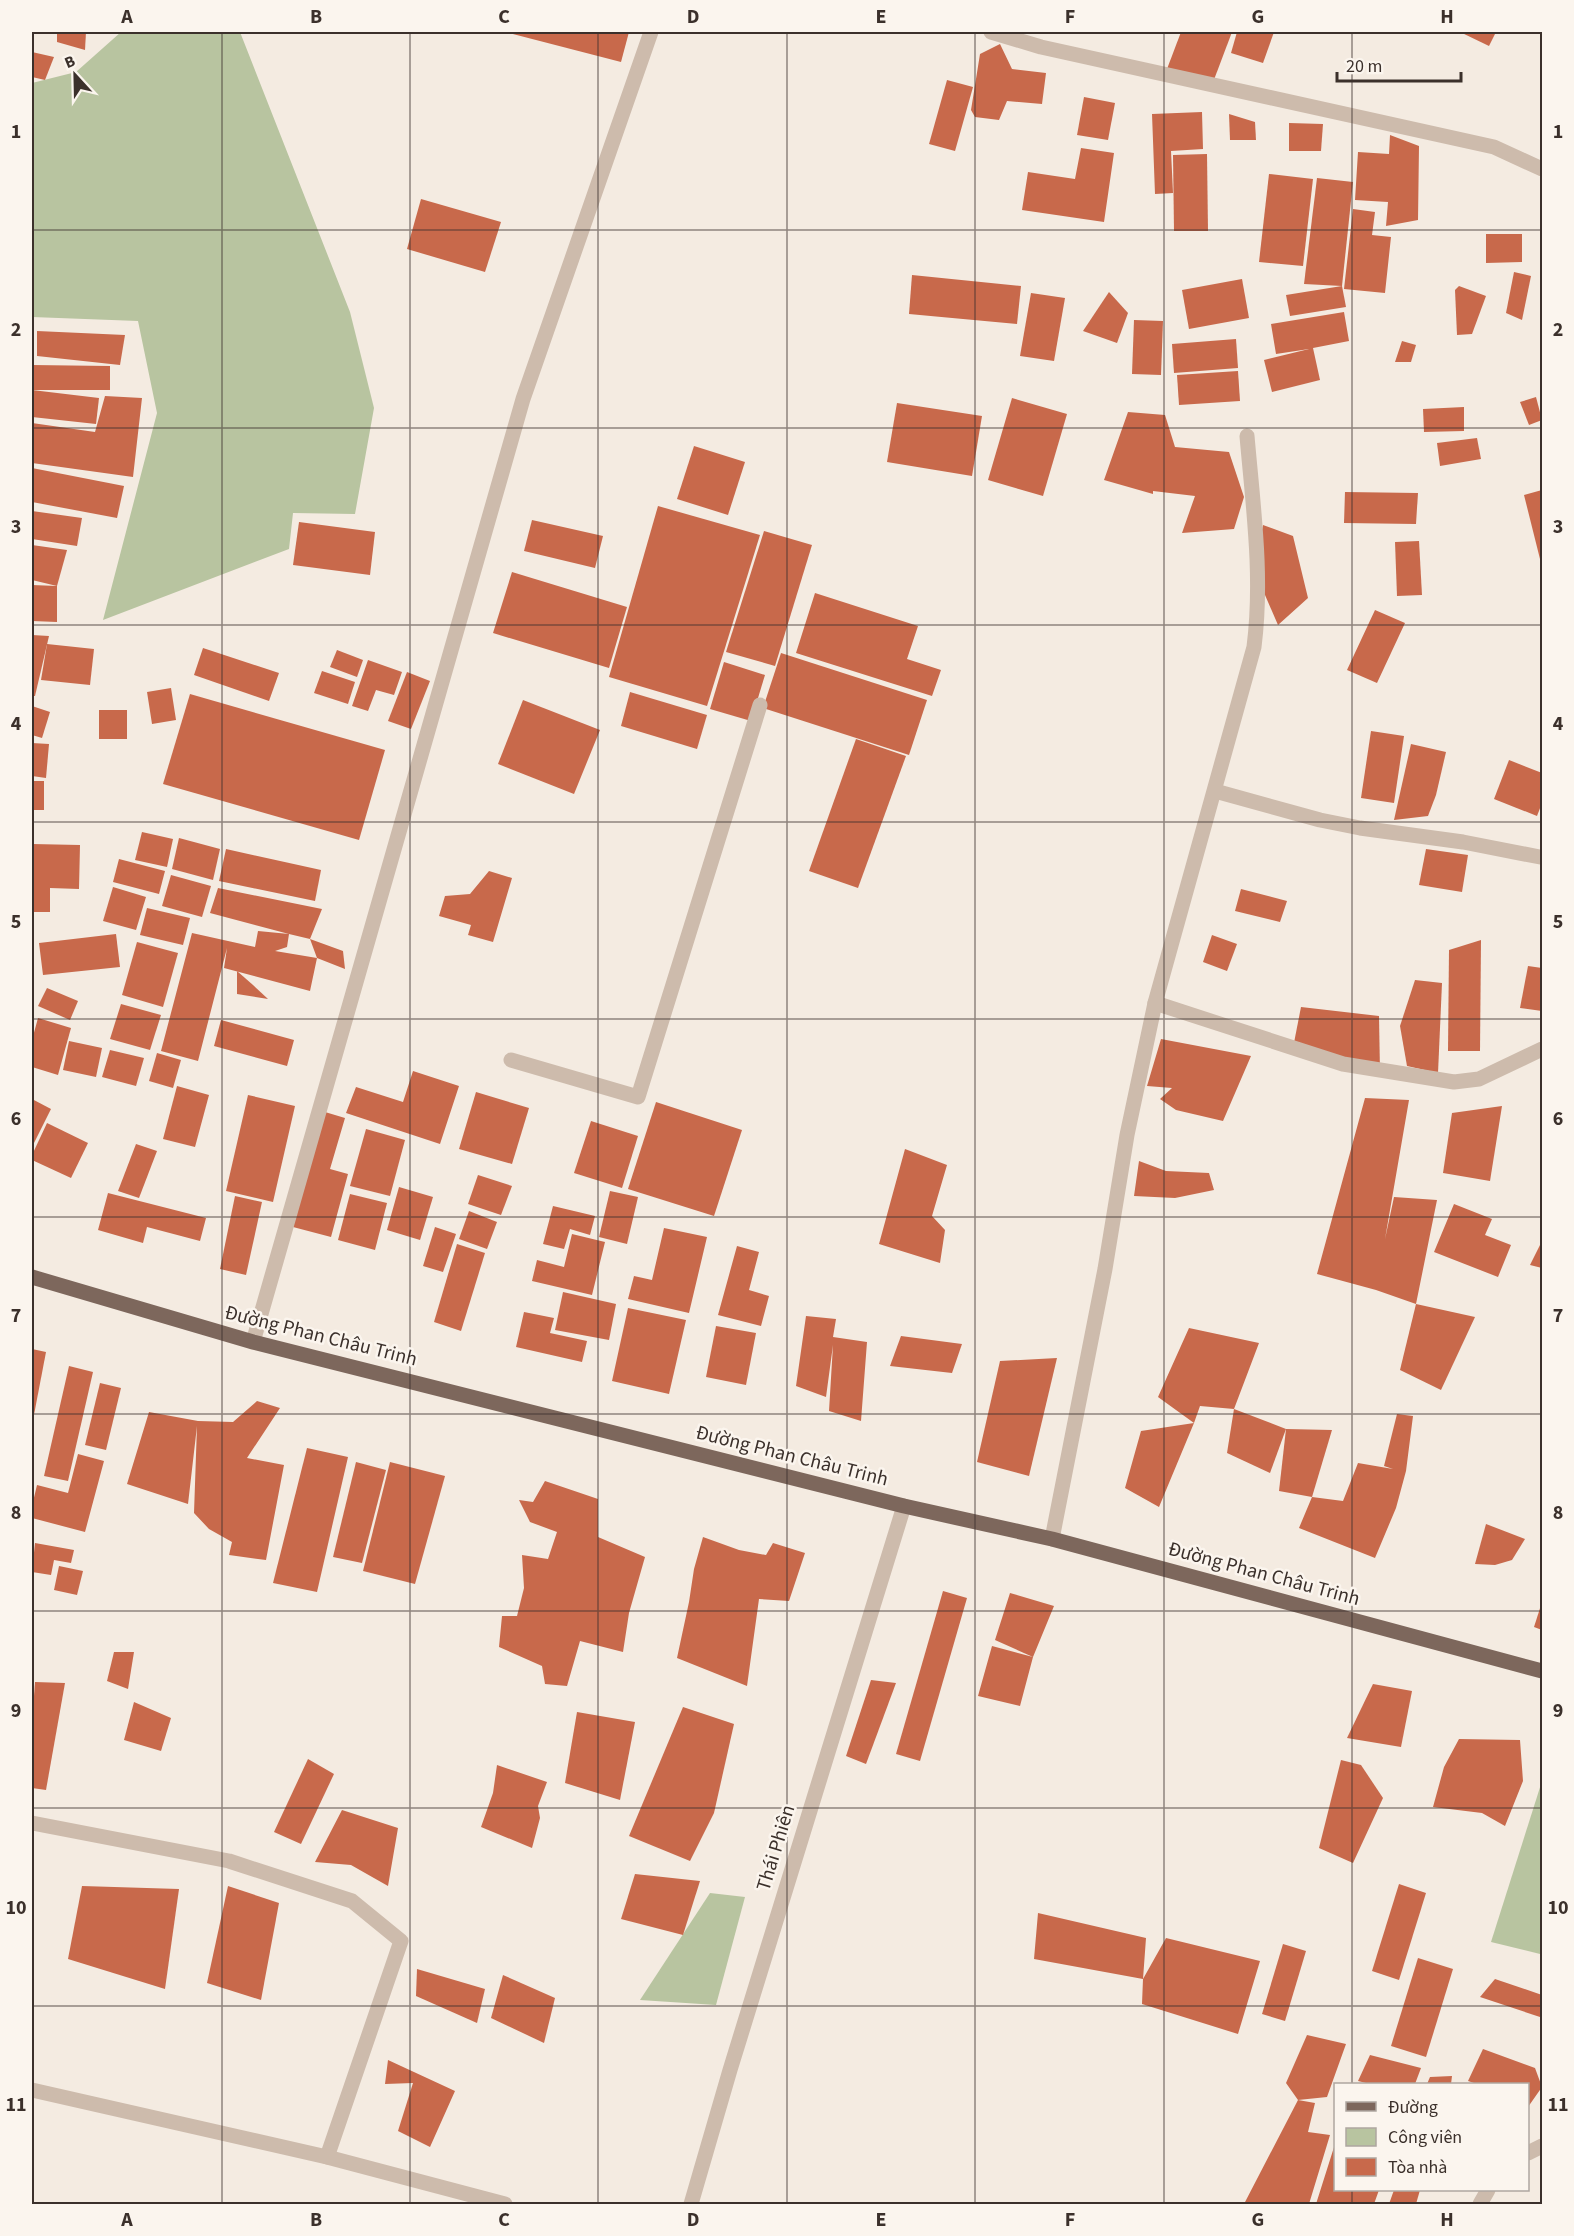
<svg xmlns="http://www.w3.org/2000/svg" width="1574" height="2236" font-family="'Source Sans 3',sans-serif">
<rect width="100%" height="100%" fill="#f4ebe1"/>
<!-- green -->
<g fill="#b8c4a0">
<polygon points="121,32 240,32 350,312 374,408 355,514 293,513 289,549 103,620 157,413 138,321 32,317 32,83 76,72"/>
<polygon points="1542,1781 1542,1947 1540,1954 1491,1942"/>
<polygon points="710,1893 745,1897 716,2005 640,2000"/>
</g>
<!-- building -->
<g fill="#c8694b">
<polygon points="57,32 86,32 85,50 57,42"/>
<polygon points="505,32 629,32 621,62"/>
<polygon points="1181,32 1232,32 1212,85 1167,69"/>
<polygon points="1237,32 1274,32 1263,63 1231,53"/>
<polygon points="1460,32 1496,32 1489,46"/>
<polygon points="1000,44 1012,69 1046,73 1042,104 1007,101 999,120 975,117 971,110 980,54"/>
<polygon points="32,52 54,57 45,80 32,77"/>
<polygon points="947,80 973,87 955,151 929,144"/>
<polygon points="1084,97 1115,103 1108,140 1077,135"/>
<polygon points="1202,112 1203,149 1171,151 1173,193 1155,194 1152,114"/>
<polygon points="1229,114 1255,122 1256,140 1230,140"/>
<polygon points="1289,123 1323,124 1321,151 1289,151"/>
<polygon points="1390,135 1419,146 1418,220 1386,226 1388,202 1355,200 1358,152 1389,154"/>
<polygon points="1081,148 1114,153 1104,222 1022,210 1028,172 1075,179"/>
<polygon points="1207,154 1208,231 1174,231 1173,155"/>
<polygon points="1269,174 1313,179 1303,266 1259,262"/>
<polygon points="1317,178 1353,182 1342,286 1304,284"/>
<polygon points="421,199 501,222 485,272 407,249"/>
<polygon points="1353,209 1375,212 1372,235 1391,237 1385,293 1344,289"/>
<polygon points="1486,234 1522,234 1522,262 1486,263"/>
<polygon points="1514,272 1531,276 1522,320 1506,313"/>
<polygon points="912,275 1021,286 1017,324 909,314"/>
<polygon points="1242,279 1249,318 1189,329 1182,290"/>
<polygon points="1342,286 1346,307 1290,316 1286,295"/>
<polygon points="1459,286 1486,296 1472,334 1457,335 1455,290"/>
<polygon points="1109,292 1128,313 1117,343 1083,331"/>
<polygon points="1031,293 1065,298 1054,361 1020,356"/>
<polygon points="1344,312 1349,341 1313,348 1320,380 1272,392 1264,360 1309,349 1276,354 1271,324"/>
<polygon points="1134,320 1163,321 1161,375 1132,374"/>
<polygon points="37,331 125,335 120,365 37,356"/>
<polygon points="1236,339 1238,368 1174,373 1172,344"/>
<polygon points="1402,341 1416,345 1411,362 1395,362"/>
<polygon points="32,365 110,366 110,390 32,390"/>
<polygon points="1238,371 1240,401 1179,405 1177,375"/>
<polygon points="32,390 99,398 96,424 32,417"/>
<polygon points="105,396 142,398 133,477 32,463 32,423 95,432"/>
<polygon points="1536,397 1542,420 1529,425 1520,402"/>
<polygon points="1012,398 1067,414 1043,496 988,480"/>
<polygon points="897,403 982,416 972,476 887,462"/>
<polygon points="1464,407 1464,431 1424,432 1423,409"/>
<polygon points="1128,412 1165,415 1175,447 1229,452 1244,497 1234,529 1182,533 1195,496 1153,491 1153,494 1104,480"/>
<polygon points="1477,438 1481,459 1440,466 1437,443"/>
<polygon points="694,446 745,462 728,515 677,499"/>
<polygon points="32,468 124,486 117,518 32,502"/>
<polygon points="1542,490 1542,567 1524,495"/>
<polygon points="1345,492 1418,493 1416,524 1344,523"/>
<polygon points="658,506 760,535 707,706 609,677"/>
<polygon points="32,511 82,518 77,546 32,539"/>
<polygon points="532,520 603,536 595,568 524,551"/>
<polygon points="299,522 375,532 370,575 293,565"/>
<polygon points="1263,525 1293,536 1308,598 1278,625 1265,595 1251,584"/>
<polygon points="764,531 812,545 775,666 726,652"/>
<polygon points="1419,541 1422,595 1397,596 1395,542"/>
<polygon points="32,545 67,550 57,586 32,580"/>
<polygon points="512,572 627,607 609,668 493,633"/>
<polygon points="32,585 57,586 57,622 32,621"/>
<polygon points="815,593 918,626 907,659 941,670 932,696 796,653"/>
<polygon points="1375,610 1405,623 1377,683 1347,670"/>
<polygon points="32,635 49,636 35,696 32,696"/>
<polygon points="47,644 94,649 90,685 41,680"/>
<polygon points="203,648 279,673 269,701 194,675"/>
<polygon points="337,650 363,660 357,677 330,667"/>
<polygon points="781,653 927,700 909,755 763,708"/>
<polygon points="368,660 402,672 394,695 376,690 368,711 352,706"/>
<polygon points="724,662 765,675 751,721 710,709"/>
<polygon points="322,671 355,682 348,704 314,693"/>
<polygon points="407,672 430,681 411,729 388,721"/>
<polygon points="171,688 176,720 152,724 147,692"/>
<polygon points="630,692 707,715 697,749 621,726"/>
<polygon points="190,694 385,750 359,840 163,784"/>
<polygon points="523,700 600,730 574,794 498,764"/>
<polygon points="32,706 50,712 42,738 32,735"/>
<rect x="99" y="710" width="28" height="29"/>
<polygon points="1371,731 1404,736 1394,803 1361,798"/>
<polygon points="856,739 906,756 858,888 809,871"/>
<polygon points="32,743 49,744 46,778 32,776"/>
<polygon points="1411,744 1446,752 1436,795 1428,816 1394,820"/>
<polygon points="1509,760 1542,773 1542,803 1537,816 1494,799"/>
<rect x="32" y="781" width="12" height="29"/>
<polygon points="142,832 173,839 167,867 135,860"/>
<polygon points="179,838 220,849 213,880 172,869"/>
<polygon points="32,844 80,845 79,889 50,888 50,912 32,912"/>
<polygon points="226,849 321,870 315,901 219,881"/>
<polygon points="1426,849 1468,855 1462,892 1419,885"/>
<polygon points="119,859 165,871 159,894 113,882"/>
<polygon points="489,871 512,878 493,942 468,935 471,925 439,916 445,896 470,894"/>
<polygon points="171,875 211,886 202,917 162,906"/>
<polygon points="113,887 146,897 136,930 103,921"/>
<polygon points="218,888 322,909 310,939 289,934 287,947 275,951 317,958 310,939 343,951 345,969 317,958 310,991 224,968 227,948 198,1061 161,1051 192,933 255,947 258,931 289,934 210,913"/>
<polygon points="1241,889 1287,901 1280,922 1235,911"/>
<polygon points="147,908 190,918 183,945 140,935"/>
<polygon points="116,934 120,967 43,975 39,943"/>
<polygon points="1212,935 1237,944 1227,971 1203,962"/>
<polygon points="1481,940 1480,1051 1448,1051 1449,950"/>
<polygon points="137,942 178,953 163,1007 122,995"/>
<polygon points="1528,966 1542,968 1542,1011 1520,1008"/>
<polygon points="237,971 253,985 268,999 237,994"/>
<polygon points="1415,980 1442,983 1438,1073 1407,1066 1400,1026"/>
<polygon points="47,988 78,1001 70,1020 38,1006"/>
<polygon points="121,1004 161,1015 150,1050 110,1039"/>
<polygon points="1301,1007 1379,1016 1380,1073 1292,1053"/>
<polygon points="38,1018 71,1028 58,1075 32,1067 32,1040"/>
<polygon points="221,1020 294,1040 287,1066 214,1046"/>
<polygon points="1161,1039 1251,1056 1223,1121 1176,1110 1160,1099 1172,1088 1147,1086"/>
<polygon points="69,1041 102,1048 96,1077 63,1070"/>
<polygon points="110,1050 144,1058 136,1086 102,1077"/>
<polygon points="157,1053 181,1060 173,1088 149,1081"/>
<polygon points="413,1071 459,1086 440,1144 346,1113 356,1087 403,1102"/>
<polygon points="177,1086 209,1095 195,1147 163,1139"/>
<polygon points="476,1092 529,1108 512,1164 459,1149"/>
<polygon points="248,1095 295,1106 273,1202 226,1191"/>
<polygon points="1365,1098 1409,1100 1385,1239 1394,1197 1437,1200 1416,1304 1376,1290 1317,1274"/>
<polygon points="32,1099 51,1109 32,1147"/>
<polygon points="656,1102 742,1130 714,1216 628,1189"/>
<polygon points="1502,1106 1490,1181 1443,1173 1452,1113"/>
<polygon points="325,1112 345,1118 330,1169 348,1174 331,1237 293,1227"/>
<polygon points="591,1121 638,1136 622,1188 574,1173"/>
<polygon points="47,1123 88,1143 71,1178 32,1160 32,1155"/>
<polygon points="366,1129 405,1140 390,1196 350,1186"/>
<polygon points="136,1144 157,1151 139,1198 118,1191"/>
<polygon points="905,1149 947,1165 932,1216 945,1230 940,1263 879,1244"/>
<polygon points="1139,1161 1166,1171 1209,1173 1214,1190 1175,1198 1134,1196"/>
<polygon points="478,1175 512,1186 501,1215 468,1204"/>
<polygon points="399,1187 433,1197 420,1240 387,1230"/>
<polygon points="610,1191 638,1197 627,1244 599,1237"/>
<polygon points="108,1193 206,1218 200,1241 147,1227 143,1243 98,1230"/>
<polygon points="350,1194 387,1203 375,1250 338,1240"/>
<polygon points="235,1196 262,1202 246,1275 220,1269"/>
<polygon points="1454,1204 1492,1219 1485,1235 1511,1245 1498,1277 1434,1252"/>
<polygon points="553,1206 595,1216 590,1235 570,1229 564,1249 543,1244"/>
<polygon points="469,1211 497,1222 487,1249 459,1239"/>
<polygon points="435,1227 456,1234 443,1272 423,1266"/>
<polygon points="664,1228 707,1237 689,1313 628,1299 634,1276 652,1280"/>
<polygon points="572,1234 605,1242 592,1295 532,1281 537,1260 564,1267"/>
<polygon points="1542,1241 1542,1268 1530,1265"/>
<polygon points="457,1244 485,1253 461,1331 434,1322"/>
<polygon points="737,1246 759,1252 749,1290 769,1296 761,1326 718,1315"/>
<polygon points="563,1292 616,1304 609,1340 555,1330"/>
<polygon points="1416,1304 1475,1317 1441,1390 1400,1370"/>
<polygon points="628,1308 686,1320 669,1394 612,1381"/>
<polygon points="524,1312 554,1318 550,1333 587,1341 582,1362 516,1347"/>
<polygon points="806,1316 836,1319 833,1337 867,1342 861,1421 829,1411 833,1345 826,1397 796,1386"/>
<polygon points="716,1326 756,1333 746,1385 706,1377"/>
<polygon points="1189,1328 1259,1343 1234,1409 1200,1406 1194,1423 1159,1507 1125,1488 1141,1431 1194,1423 1158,1397"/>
<polygon points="901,1336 962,1344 952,1373 890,1366"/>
<polygon points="32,1349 46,1352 33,1420 32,1419"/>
<polygon points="1057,1358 1029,1476 977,1462 1000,1361"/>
<polygon points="69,1366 93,1372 68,1481 44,1476"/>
<polygon points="100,1383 121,1388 106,1450 85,1445"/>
<polygon points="257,1401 280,1408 247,1458 284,1465 266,1560 229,1555 232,1542 209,1529 194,1513 197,1426 188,1504 127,1484 149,1412 198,1421 233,1422"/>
<polygon points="1234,1409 1286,1429 1270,1473 1227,1453"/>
<polygon points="1397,1414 1413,1416 1406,1471 1396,1508 1375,1558 1299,1528 1312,1497 1343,1501 1358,1463 1393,1469 1384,1466"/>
<polygon points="1286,1429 1332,1430 1312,1497 1279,1491"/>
<polygon points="307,1448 348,1457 317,1592 273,1583"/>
<polygon points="78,1454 104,1461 85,1532 32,1518 32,1506 37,1485 68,1493"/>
<polygon points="356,1462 386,1470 362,1563 333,1557"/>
<polygon points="390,1462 445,1476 415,1584 363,1571"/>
<polygon points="545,1481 598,1499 598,1537 645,1557 629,1613 623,1652 580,1641 567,1686 545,1684 542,1666 499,1647 502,1616 517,1616 524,1588 522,1555 548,1559 557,1532 530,1522 519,1500 533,1502"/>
<polygon points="1486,1524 1525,1539 1512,1560 1495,1565 1475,1564"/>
<polygon points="703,1537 739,1550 766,1555 773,1543 805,1553 789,1601 759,1599 747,1686 677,1658 689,1602 694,1569"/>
<polygon points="35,1543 74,1550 71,1563 54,1560 51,1575 32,1572"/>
<polygon points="59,1566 83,1571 77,1595 54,1590"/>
<polygon points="943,1591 967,1598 920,1761 896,1754"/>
<polygon points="1010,1593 1054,1606 1033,1657 1020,1706 978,1696 992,1646 1033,1657 995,1640"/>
<polygon points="1542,1602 1542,1630 1534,1627"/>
<polygon points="114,1652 134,1652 128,1689 107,1681"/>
<polygon points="871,1680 896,1683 866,1764 846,1756"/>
<polygon points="35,1682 65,1683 46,1790 32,1788 32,1724"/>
<polygon points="1373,1684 1412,1691 1401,1747 1347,1738"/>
<polygon points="134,1702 171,1718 161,1751 124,1740"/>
<polygon points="683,1707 734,1724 714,1813 690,1861 629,1836"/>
<polygon points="577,1712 635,1722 620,1800 565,1783"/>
<polygon points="1459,1739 1520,1740 1523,1781 1505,1826 1482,1813 1433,1807 1444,1767"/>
<polygon points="308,1759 334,1774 301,1844 274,1832"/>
<polygon points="1341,1760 1361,1765 1383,1798 1353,1863 1319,1848"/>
<polygon points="497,1765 547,1782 538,1806 540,1818 532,1848 481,1827 493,1793"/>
<polygon points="342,1810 398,1828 388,1886 351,1865 315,1862"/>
<polygon points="635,1874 700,1881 683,1935 621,1919"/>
<polygon points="1399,1884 1426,1893 1399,1980 1372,1971"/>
<polygon points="82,1886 179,1889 165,1989 68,1959"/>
<polygon points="228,1886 279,1903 261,2000 207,1983"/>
<polygon points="1038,1913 1146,1938 1143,1979 1166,1938 1260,1961 1238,2034 1142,2004 1143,1979 1034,1959"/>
<polygon points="1283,1944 1306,1951 1285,2021 1262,2014"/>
<polygon points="1418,1958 1453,1969 1426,2057 1391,2046"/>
<polygon points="417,1969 485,1989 477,2023 416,1996"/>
<polygon points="503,1975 555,1998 544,2043 491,2018"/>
<polygon points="1495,1979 1542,1995 1542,2008 1540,2017 1480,1997"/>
<polygon points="1307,2035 1346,2044 1327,2097 1298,2100 1315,2103 1308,2132 1330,2135 1309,2204 1244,2204 1298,2100 1286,2083"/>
<polygon points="1483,2049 1535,2068 1542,2087 1528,2107 1528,2084 1477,2084 1468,2081"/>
<polygon points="1370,2055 1421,2068 1415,2084 1370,2084 1358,2081"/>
<polygon points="388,2060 455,2091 430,2147 398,2131 413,2083 385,2084"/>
<polygon points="1452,2076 1451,2084 1427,2084 1430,2077"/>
<polygon points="1335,2144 1335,2190 1379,2190 1374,2204 1316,2204"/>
<polygon points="1394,2190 1420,2190 1416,2204 1389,2204"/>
</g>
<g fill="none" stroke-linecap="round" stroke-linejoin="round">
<!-- minor -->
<g stroke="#cdbbac" stroke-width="15">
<polyline points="991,32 1041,47 1494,147 1542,169"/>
<polyline points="1215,791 1320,820 1360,828 1463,842 1540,857"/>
<polyline points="1155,1003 1343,1064 1454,1082 1479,1079 1542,1049"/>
<polyline points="511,1060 638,1097 760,705"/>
<polyline points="253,1342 523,399 651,32"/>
<path d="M1052,1539L1105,1269L1127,1135L1155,1003L1254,647C1263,577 1253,506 1247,436"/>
<polyline points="32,1823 229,1861 352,1901 401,1941 327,2157"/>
<polyline points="32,2090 327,2157 505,2204"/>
<polyline points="1528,2153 1542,2146"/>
<polyline points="691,2204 730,2070 904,1506"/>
<polyline points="1480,2204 1488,2190"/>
</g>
<!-- major -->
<polyline stroke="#7d675c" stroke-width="15" points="32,1277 253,1342 904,1506 1052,1539 1542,1671"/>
</g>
<!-- grid -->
<path fill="none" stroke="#3b302b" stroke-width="1.5" stroke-opacity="0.55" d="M222,32V2204M410,32V2204M598,32V2204M787,32V2204M975,32V2204M1164,32V2204M1352,32V2084M32,230H1542M32,428H1542M32,625H1542M32,822H1542M32,1019H1542M32,1217H1542M32,1414H1542M32,1611H1542M32,1808H1542M32,2006H1542M1352,2190V2204"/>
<g text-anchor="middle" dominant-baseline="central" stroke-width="5" stroke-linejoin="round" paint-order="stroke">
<!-- street labels -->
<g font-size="20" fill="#3b302b" stroke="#fbf5ee">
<text transform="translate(321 1336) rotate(14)">Đường Phan Châu Trinh</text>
<text transform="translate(792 1456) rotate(14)">Đường Phan Châu Trinh</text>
<text transform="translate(1264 1574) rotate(15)">Đường Phan Châu Trinh</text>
<text transform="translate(776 1848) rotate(-73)">Thái Phiên</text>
</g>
</g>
<!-- border -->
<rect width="1574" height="2236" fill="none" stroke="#fbf5ee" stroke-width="66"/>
<!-- legend -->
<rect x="1334" y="2083" width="195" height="108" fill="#fbf5ee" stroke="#aea6a0" stroke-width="1.5"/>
<rect x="1346" y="2102" width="30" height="9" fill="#7d675c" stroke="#aea6a0" stroke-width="1.5"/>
<text x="1388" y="2113" font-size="18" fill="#3b302b">Đường</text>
<rect x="1346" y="2128" width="30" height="18" fill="#b8c4a0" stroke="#aea6a0" stroke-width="1.5"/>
<text x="1388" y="2143" font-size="18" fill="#3b302b">Công viên</text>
<rect x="1346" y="2158" width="30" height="18" fill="#c8694b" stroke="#aea6a0" stroke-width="1.5"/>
<text x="1388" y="2173" font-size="18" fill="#3b302b">Tòa nhà</text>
<!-- north arrow -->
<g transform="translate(75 75) rotate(338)" stroke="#fbf5ee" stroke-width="4.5" paint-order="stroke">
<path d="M0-4.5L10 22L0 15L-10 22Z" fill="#3b302b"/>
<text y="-9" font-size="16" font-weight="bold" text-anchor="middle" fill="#3b302b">B</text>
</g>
<!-- scale -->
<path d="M1337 72v9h124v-9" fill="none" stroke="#3b302b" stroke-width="3"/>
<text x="1346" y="72" font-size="18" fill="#3b302b" stroke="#fbf5ee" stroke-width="4.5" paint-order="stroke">20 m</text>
<rect x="33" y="33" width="1508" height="2170" fill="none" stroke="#3b302b" stroke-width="2"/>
<g font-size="20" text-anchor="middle" font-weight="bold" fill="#3b302b">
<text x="127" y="23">A</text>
<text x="316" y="23">B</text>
<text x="504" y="23">C</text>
<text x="693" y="23">D</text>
<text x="881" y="23">E</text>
<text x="1070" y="23">F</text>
<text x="1258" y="23">G</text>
<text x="1447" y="23">H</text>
<text x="16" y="138">1</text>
<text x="1558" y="138">1</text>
<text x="16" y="336">2</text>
<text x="1558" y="336">2</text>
<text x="16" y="533">3</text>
<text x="1558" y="533">3</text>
<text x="16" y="730">4</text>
<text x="1558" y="730">4</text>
<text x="16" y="928">5</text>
<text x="1558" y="928">5</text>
<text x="16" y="1125">6</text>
<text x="1558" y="1125">6</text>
<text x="16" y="1322">7</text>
<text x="1558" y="1322">7</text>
<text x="16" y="1519">8</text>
<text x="1558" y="1519">8</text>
<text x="16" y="1717">9</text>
<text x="1558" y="1717">9</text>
<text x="16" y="1914">10</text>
<text x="1558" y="1914">10</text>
<text x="16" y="2111">11</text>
<text x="1558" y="2111">11</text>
<text x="127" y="2226">A</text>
<text x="316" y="2226">B</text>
<text x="504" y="2226">C</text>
<text x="693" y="2226">D</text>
<text x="881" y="2226">E</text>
<text x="1070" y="2226">F</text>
<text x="1258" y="2226">G</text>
<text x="1447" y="2226">H</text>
</g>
</svg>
